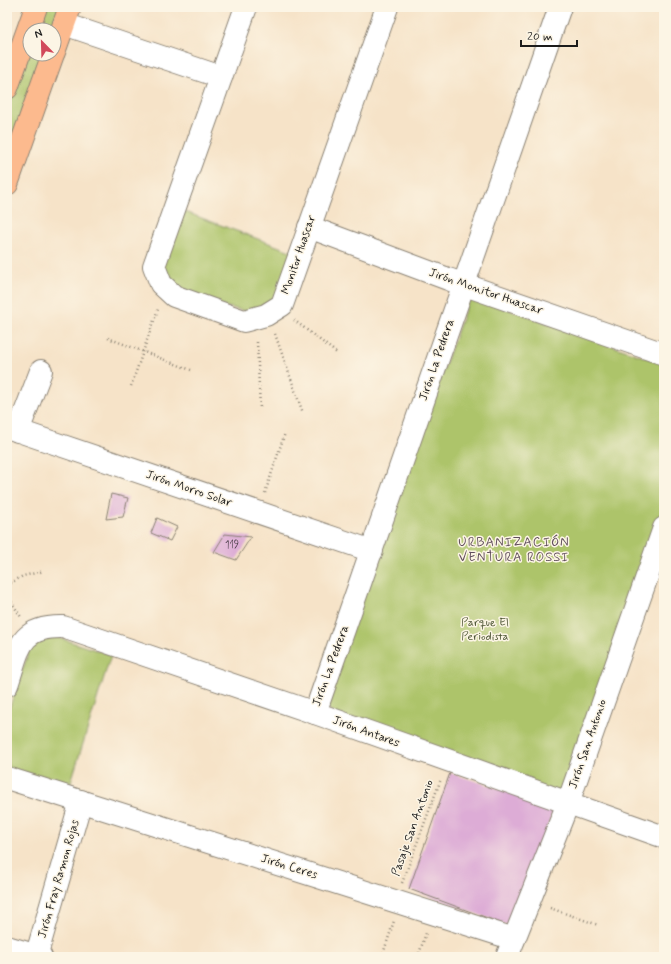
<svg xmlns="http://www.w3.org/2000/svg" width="671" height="964" font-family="Mynerve,sans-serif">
<rect width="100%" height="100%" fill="#fcf5e5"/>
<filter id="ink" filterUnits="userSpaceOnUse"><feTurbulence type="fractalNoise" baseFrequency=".025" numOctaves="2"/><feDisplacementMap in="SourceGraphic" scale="8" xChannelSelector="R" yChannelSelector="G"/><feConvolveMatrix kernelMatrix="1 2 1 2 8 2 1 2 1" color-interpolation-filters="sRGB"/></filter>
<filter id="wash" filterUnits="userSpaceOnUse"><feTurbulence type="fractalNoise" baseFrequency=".012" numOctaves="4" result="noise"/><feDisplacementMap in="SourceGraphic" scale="16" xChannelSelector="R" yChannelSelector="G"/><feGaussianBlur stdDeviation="0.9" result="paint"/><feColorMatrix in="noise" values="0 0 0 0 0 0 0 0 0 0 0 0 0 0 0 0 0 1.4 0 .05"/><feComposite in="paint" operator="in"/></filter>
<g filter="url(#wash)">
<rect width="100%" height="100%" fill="#f6e3c8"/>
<!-- green -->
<g fill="#adc46a" stroke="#647043">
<polygon points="44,7 60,7 52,30 36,30"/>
<polygon points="30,47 30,54 43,54 7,154 7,110"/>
<polygon points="180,210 293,252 278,302 259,314 186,298 159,266"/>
<polygon points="470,296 664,364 664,505 565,789 554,792 331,712 324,703"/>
<polygon points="56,637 111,655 69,788 11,770 7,764 7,715 29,651 37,642"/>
</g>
<g id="blocks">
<!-- building -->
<g fill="#ddacd6">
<polygon points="111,494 128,498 123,517 106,519"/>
<polygon points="157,518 177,527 170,541 151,533"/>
<polygon points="225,534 251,537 236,560 214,552"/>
<polygon points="450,773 555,806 512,927 409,889"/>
</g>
</g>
</g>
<g filter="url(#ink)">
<use href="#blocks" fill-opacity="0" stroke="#898072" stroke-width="1"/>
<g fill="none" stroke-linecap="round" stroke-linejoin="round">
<!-- minor casing -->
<g stroke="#898072" stroke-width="24">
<g id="minor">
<polyline points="246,7 154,266 161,284 174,296 244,321 266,315 282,305 387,7"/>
<polyline points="64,24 221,77"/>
<polyline points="309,227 448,279 664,354"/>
<polyline points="7,427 372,551"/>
<polyline points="18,431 41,371"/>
<path d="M7,685C19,650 18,626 63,627L315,713L664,837"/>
<polyline points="315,713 560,7"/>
<polyline points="7,778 514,939"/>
<polyline points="7,947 41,957"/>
<polyline points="36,957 81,801"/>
<polyline points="507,957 568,803 664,528"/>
</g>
</g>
<!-- major casing -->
<g stroke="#898072" stroke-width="24">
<g id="major">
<polyline points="54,52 70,7"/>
<polyline points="7,88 36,7"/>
<polyline points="7,184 53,54"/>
</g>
</g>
<!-- path -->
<g stroke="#898072" stroke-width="2.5" stroke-dasharray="1 3" stroke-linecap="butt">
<polyline points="294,320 338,354"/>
<polyline points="275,334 303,413"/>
<polyline points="108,338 191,370"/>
<polyline points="257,342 260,409"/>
<polyline points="131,386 158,309"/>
<polyline points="265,493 285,433"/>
<polyline points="7,585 23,576 44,571"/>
<polyline points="7,595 21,617"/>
<polyline points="402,883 441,779"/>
<polyline points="550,908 598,925"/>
<polyline points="382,957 394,921"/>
<polyline points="418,957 426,933"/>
</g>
<!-- minor -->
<use href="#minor" stroke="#fff" stroke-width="22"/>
<!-- major -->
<use href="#major" stroke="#fcba8e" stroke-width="22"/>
</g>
</g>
<g text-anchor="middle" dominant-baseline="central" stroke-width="3" stroke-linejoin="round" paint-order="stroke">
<!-- number labels -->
<g font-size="10" fill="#4c404a">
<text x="232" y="545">119</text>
</g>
<!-- street labels -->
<g font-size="12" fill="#1c1c1c" stroke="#fcf5e5">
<text transform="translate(299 255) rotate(-71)">Monitor Huascar</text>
<text transform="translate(486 292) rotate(19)">Jirón Monitor Huascar</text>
<text transform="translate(437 360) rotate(-71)">Jirón La Pedrera</text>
<text transform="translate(189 489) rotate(19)">Jirón Morro Solar</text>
<text transform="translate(331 666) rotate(-70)">Jirón La Pedrera</text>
<text transform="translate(366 732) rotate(20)">Jirón Antares</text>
<text transform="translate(588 744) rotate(-71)">Jirón San Antonio</text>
<text transform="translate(413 828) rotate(-70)">Pasaje San Antonio</text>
<text transform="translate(289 867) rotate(17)">Jirón Ceres</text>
<text transform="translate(59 879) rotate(-74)">Jirón Fray Ramon Rojas</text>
</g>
<!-- park labels -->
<g font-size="12" fill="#4f5737" stroke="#fcf5e5">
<text x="485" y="623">Parque El<tspan x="485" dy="14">Periodista</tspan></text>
</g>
<!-- neighbourhood labels -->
<g font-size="13" letter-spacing="1" fill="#604e5d" stroke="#fcf5e5">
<text x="514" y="542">URBANIZACIÓN<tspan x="514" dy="15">VENTURA ROSSI</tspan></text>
</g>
</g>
<!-- margin -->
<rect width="671" height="964" fill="none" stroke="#fcf5e5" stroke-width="24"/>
<!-- north arrow -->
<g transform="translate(42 42) rotate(337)"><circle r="19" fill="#fcf5e5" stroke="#a29e95"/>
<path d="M0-3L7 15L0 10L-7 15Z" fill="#d1495b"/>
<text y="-6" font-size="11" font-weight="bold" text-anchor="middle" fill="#1c1c1c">N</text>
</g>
<!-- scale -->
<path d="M521 40v6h56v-6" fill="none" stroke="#1c1c1c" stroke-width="2"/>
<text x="527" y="40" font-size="12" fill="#1c1c1c" stroke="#fcf5e5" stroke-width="3" paint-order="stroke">20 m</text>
</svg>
